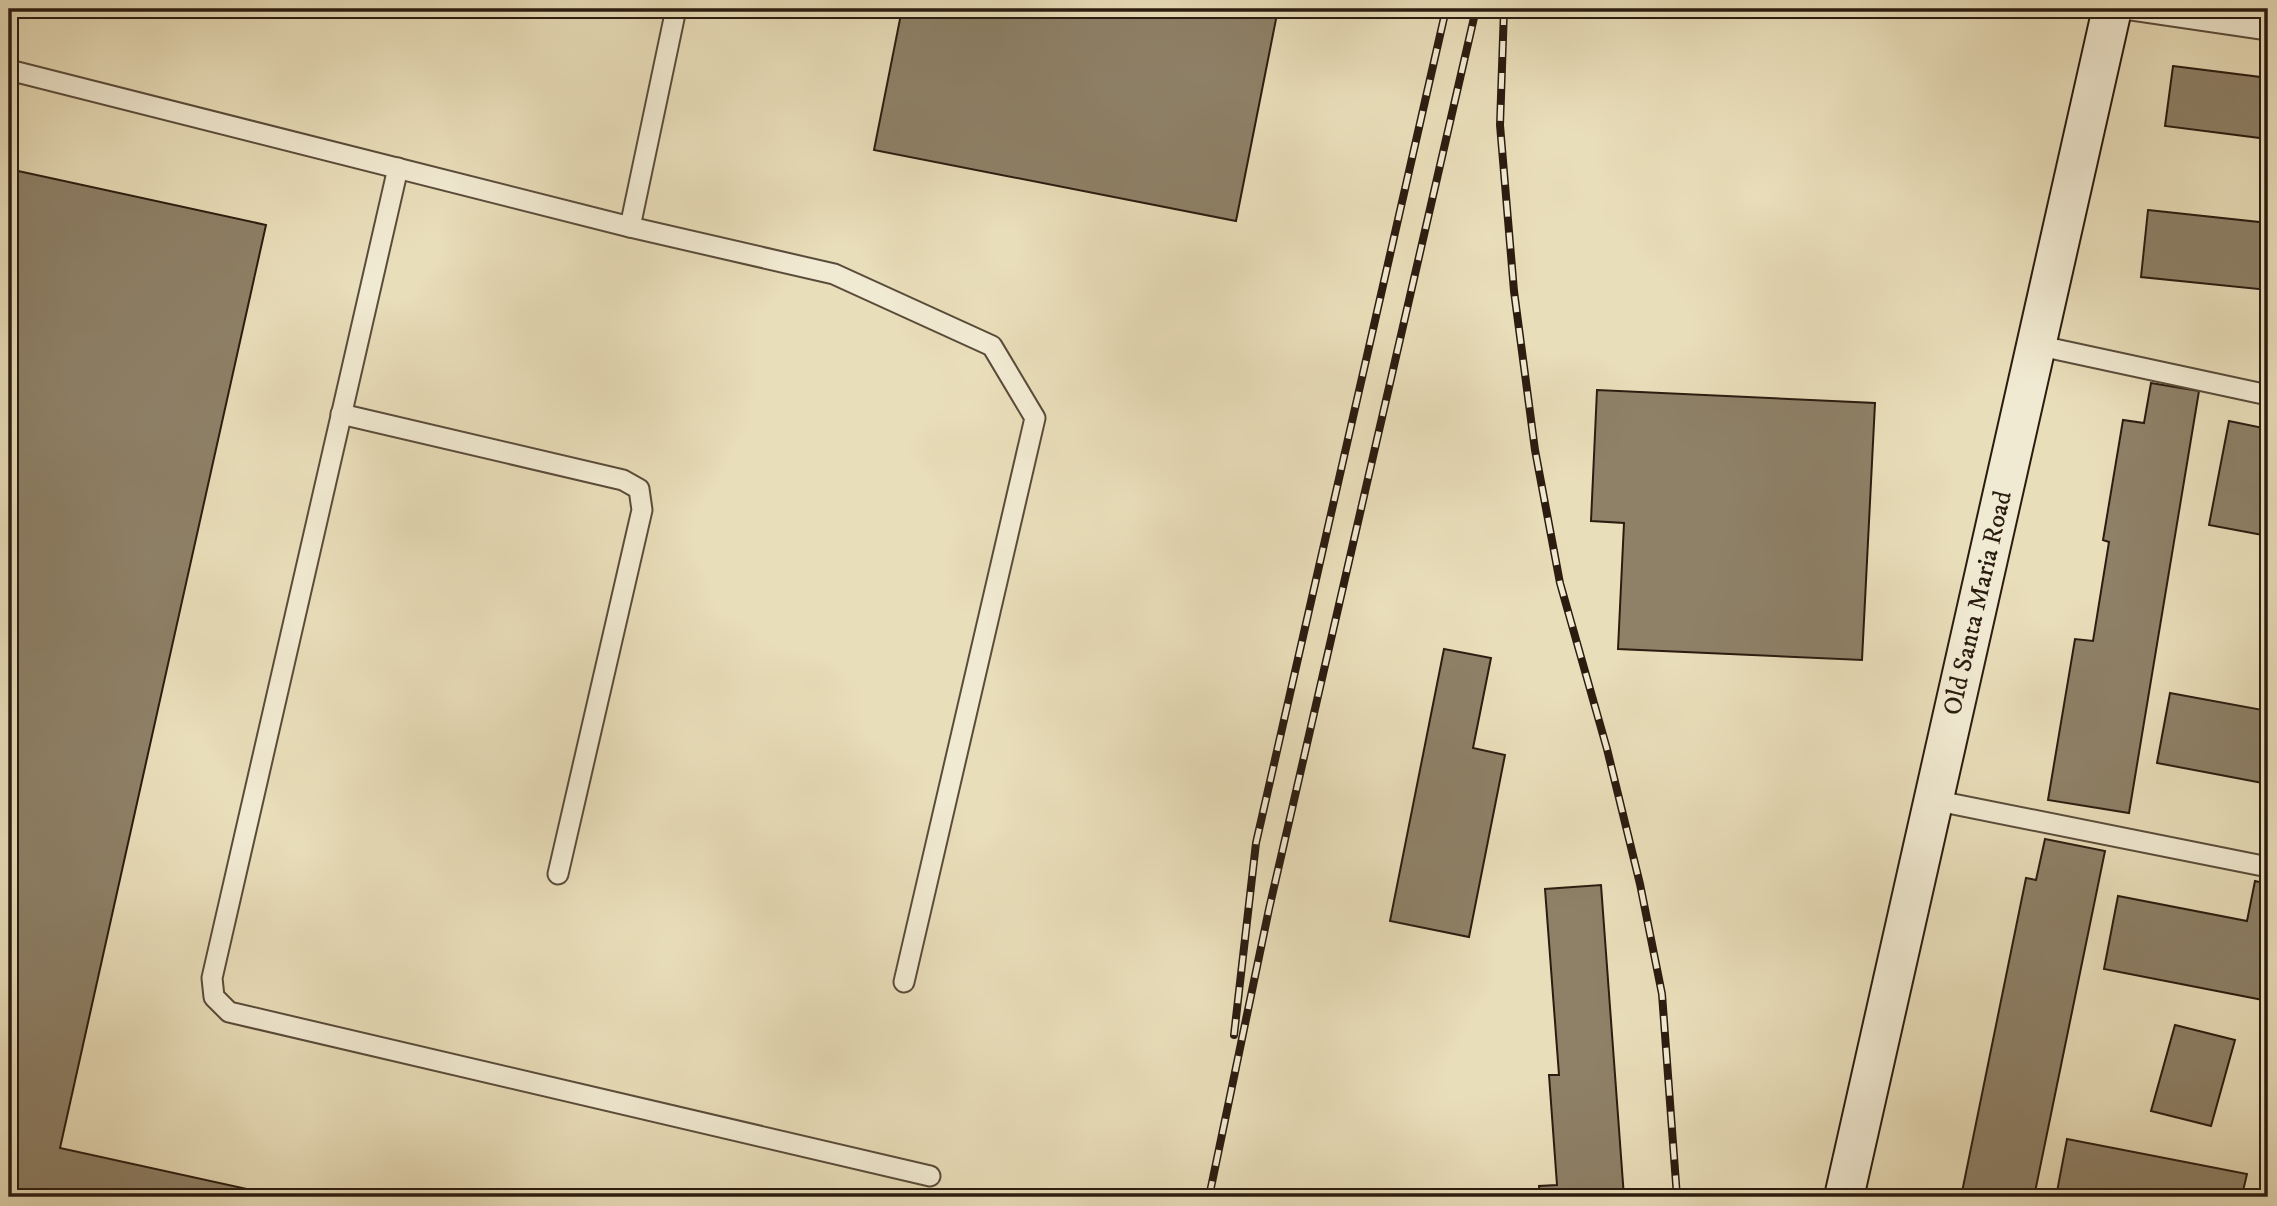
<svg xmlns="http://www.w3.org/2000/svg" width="2277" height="1206" font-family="'IM FELL DW Pica',serif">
<rect width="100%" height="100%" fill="#e9deba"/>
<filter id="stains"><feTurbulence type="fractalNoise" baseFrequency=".00286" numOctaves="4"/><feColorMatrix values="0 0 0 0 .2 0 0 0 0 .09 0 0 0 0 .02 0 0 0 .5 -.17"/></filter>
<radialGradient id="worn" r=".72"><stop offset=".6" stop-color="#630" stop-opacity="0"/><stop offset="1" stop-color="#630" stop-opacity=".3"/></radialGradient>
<!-- building -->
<g fill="#8e8168" stroke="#2b1c10" stroke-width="2">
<polygon points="902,9 1278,9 1236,221 874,150"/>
<polygon points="2173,66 2268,78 2268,139 2165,126"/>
<polygon points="9,169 266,225 60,1148 283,1197 9,1197"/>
<polygon points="2148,210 2268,223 2268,290 2141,277"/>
<polygon points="2151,383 2199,391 2129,813 2048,800 2075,639 2093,641 2109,542 2103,540 2123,420 2144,423"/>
<polygon points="1597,390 1875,403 1862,660 1618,649 1624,523 1591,521"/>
<polygon points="2229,421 2268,429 2268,536 2209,525"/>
<polygon points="2268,629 2268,670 2260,668"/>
<polygon points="1444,649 1491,658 1473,748 1505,755 1469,937 1390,921"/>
<polygon points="2170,693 2268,711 2268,784 2157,763"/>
<polygon points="2045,839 2105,851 2034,1197 1961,1197 2026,878 2036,880"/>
<polygon points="2255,881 2268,884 2268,1001 2104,969 2118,896 2247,921"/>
<polygon points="1601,885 1624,1197 1540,1197 1539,1186 1557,1185 1549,1075 1559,1075 1545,889"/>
<polygon points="2175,1025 2235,1040 2211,1126 2151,1111"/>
<polygon points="2067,1139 2247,1174 2243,1191 2268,1197 2056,1197"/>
</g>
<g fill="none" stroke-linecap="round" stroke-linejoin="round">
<!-- service casing -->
<g stroke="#5a4c3a" stroke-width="23">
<g id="service">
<polyline points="2125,9 2268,30"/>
<polyline points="9,70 630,227 676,9"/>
<polyline points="398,168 212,978 214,997 229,1012 930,1176"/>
<polyline points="630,227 834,274 992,346 1035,418 904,982"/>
<polyline points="2036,345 2268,395"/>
<polyline points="341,414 623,480 639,489 642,510 558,874"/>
<polyline points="1933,800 2268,867"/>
</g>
</g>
<!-- secondary casing -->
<g stroke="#2b1c10" stroke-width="42">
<polyline id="secondary" points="1844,1197 2112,9"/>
</g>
<!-- service -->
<use href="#service" stroke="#f1ead2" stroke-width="19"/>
<!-- secondary -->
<use href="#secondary" stroke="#f1ead2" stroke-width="38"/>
<!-- rail casing -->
<g stroke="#2b1c10" stroke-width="8">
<g id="rail">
<polyline points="1504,9 1500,125 1514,291 1535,450 1560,583 1607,749 1640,884 1662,994 1677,1197"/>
<polyline points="1234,1035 1256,843 1446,9"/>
<polyline points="1209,1197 1269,909 1476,9"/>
</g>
</g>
<!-- rail -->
<use href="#rail" stroke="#f1ead2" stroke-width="5" stroke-dasharray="16" stroke-linecap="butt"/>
</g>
<g text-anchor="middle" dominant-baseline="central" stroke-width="5" stroke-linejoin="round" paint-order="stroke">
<!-- street labels -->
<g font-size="26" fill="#2b1c10" stroke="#f1ead2">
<text transform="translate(1978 603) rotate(-77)">Old Santa Maria Road</text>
</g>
</g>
<!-- margin -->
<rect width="2277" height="1206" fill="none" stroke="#e9deba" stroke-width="35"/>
<rect x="10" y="10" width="2256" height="1185" fill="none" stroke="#2b1c10" stroke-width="3.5"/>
<rect x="18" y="18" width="2242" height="1171" fill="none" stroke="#2b1c10" stroke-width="2"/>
<rect width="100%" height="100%" filter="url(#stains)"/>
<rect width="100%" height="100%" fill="url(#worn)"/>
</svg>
